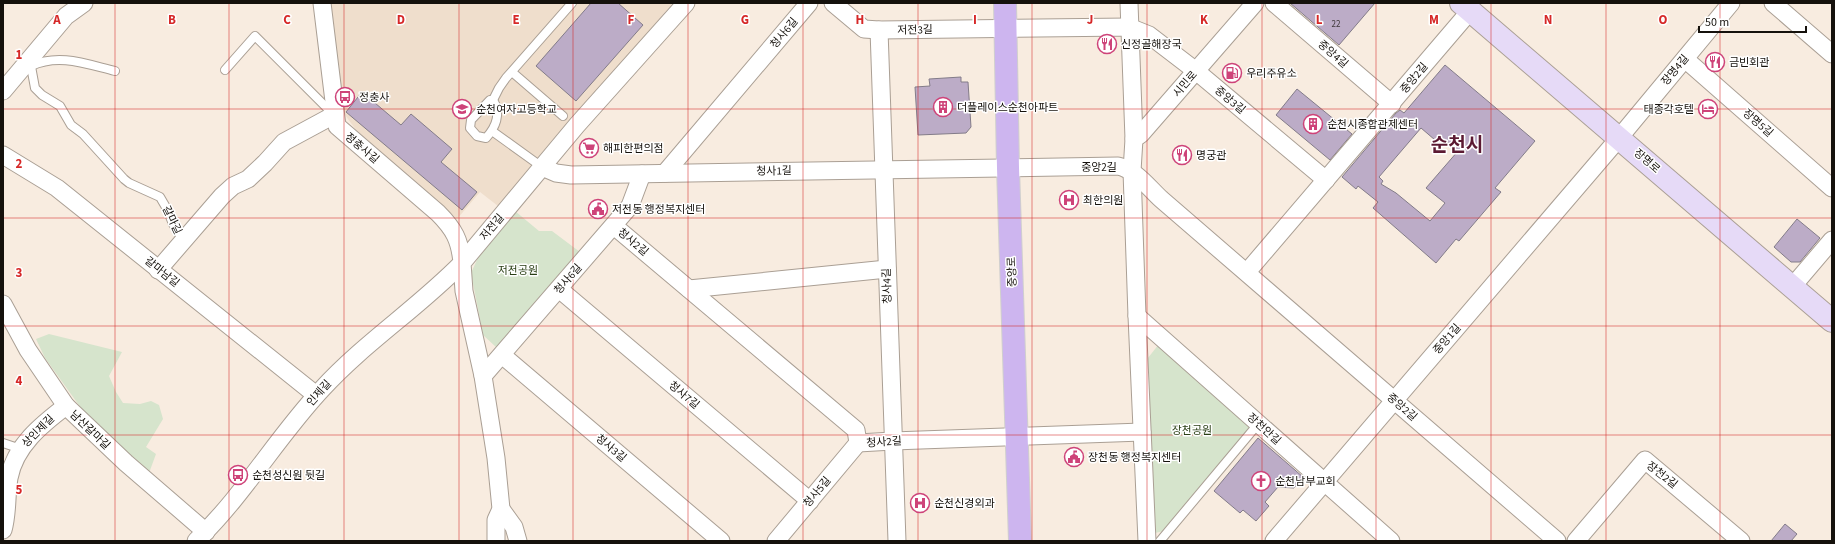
<svg xmlns="http://www.w3.org/2000/svg" width="1835" height="544" font-family="'Source Sans 3','Noto Sans KR',sans-serif">
<rect width="100%" height="100%" fill="#f8ece0"/>
<!-- built -->
<polygon fill="#efdecc" points="328,3 673,3 498,206 480,192 457,219 359,134 345,115 341,103"/>
<!-- green -->
<g fill="#d6e4cc">
<polygon points="515,211 539,231 552,231 584,255 497,348 483,335 471,273 481,251"/>
<polygon points="49,334 122,352 109,376 116,392 123,403 140,404 151,401 159,405 163,419 146,447 156,454 149,473 86,415 45,358 36,339"/>
<polygon points="1159,344 1254,424 1164,531 1155,533 1144,363"/>
</g>
<!-- building -->
<g fill="#bcacc7" stroke="#837c89" fill-rule="evenodd">
<polygon points="591,3 618,3 643,25 576,101 536,66"/>
<polygon points="1290,3 1375,3 1339,45"/>
<path d="M1445,65L1535,141L1495,188L1501,192L1459,241L1456,239L1436,263L1373,208L1378,202L1358,186L1356,189L1342,177L1396,113L1400,110L1404,113ZM1421,128L1435,140L1439,135L1458,151L1426,188L1445,203L1430,221L1396,193L1381,184L1383,181L1379,177Z"/>
<polygon points="961,77 961,82 968,82 971,127 966,133 918,135 915,87 930,86 929,79"/>
<polygon points="1297,89 1352,134 1330,160 1276,115"/>
<polygon points="362,92 401,125 411,114 452,149 441,162 477,192 462,210 346,112"/>
<polygon points="1797,219 1820,238 1800,262 1791,262 1774,247"/>
<polygon points="1258,438 1303,477 1294,488 1278,487 1265,502 1269,506 1256,521 1243,510 1240,513 1214,491"/>
<polygon points="1785,524 1797,534 1791,541 1771,541"/>
</g>
<g fill="none" stroke-linecap="round" stroke-linejoin="round">
<!-- lane casing -->
<g stroke="#aa9f94" stroke-width="10">
<g id="lane">
<polyline points="30,61 35,88 42,95 60,106 71,125 83,134 124,179 129,183 160,197 167,209 173,224 184,242"/>
<path d="M31,66C59,53 86,64 115,71"/>
<polyline points="225,70 255,36 334,115"/>
<polyline points="512,72 563,116"/>
<path d="M490,100H493C502,114 495,128 486,138L477,136L470,128L471,120Z"/>
<polyline points="493,100 499,88 506,78 572,3"/>
<polyline points="492,131 542,167"/>
<polyline points="3,443 21,449"/>
<polyline points="1160,541 1258,424"/>
</g>
</g>
<!-- street casing -->
<g stroke="#aa9f94" stroke-width="19">
<g id="street">
<polyline points="833,3 864,29 879,30 1129,27 1149,35 1196,71 1326,180"/>
<polyline points="1129,3 1134,139"/>
<polyline points="1274,3 1392,104"/>
<polyline points="1773,3 1832,54"/>
<polyline points="879,30 897,541"/>
<polyline points="1685,59 1832,188"/>
<polyline points="3,91 66,16 84,3"/>
<polyline points="3,155 57,188 316,395"/>
<path d="M542,167L556,173L571,175L1118,166C1136,170 1148,187 1161,199L1557,541"/>
<polyline points="665,173 809,3"/>
<polyline points="614,226 856,430 858,443"/>
<polyline points="158,270 222,196 233,186 248,179 265,163 284,142 334,115"/>
<polyline points="1247,272 1470,11"/>
<polyline points="1792,287 1832,240"/>
<polyline points="559,289 810,501"/>
<polyline points="689,289 887,269"/>
<polyline points="3,304 28,350 66,406 126,463 206,532"/>
<polyline points="1137,316 1391,541"/>
<polyline points="502,355 721,541"/>
<polyline points="483,376 630,206 642,174"/>
<polyline points="858,443 893,441 1142,432"/>
<polyline points="501,509 514,527 518,541"/>
<path d="M3,530C8,513 6,495 9,478C15,446 41,425 66,406"/>
<path d="M196,541C244,495 277,437 322,389C364,343 418,308 462,263C460,240 454,229 438,213L337,126L322,3"/>
<polyline points="496,541 496,520 501,509 496,458 483,376 464,291 462,263 577,125 686,3"/>
<polyline points="776,541 858,443"/>
<polyline points="1147,541 1137,316 1132,171 1134,139 1141,134 1255,3"/>
<polyline points="1274,541 1619,138 1731,3"/>
<polyline points="1576,541 1645,460 1741,541"/>
</g>
</g>
<!-- secondary casing -->
<g stroke="#aa9f94" stroke-width="24">
<polyline id="secondary" points="1461,3 1832,321"/>
</g>
<!-- primary casing -->
<g stroke="#d0cfce" stroke-width="24">
<polyline id="primary" points="1005,3 1008,168 1020,541"/>
</g>
<!-- lane -->
<use href="#lane" stroke="#fff" stroke-width="8"/>
<!-- street -->
<use href="#street" stroke="#fff" stroke-width="17"/>
<!-- secondary -->
<use href="#secondary" stroke="#e6daf7" stroke-width="22"/>
<!-- primary -->
<use href="#primary" stroke="#cdb5ef" stroke-width="22"/>
</g>
<!-- grid -->
<path fill="none" stroke="#d62828" stroke-width="1" stroke-opacity="0.55" d="M115,3V541M229,3V541M344,3V541M459,3V541M573,3V541M688,3V541M803,3V541M918,3V541M1032,3V541M1147,3V541M1262,3V541M1376,3V541M1491,3V541M1606,3V541M1720,3V541M3,109H1832M3,218H1832M3,326H1832M3,435H1832"/>
<!-- icons -->
<defs>
<g id="restaurant-ring" transform="scale(1)"><circle r="9.5" fill="#fff" stroke="#ce4379" stroke-width="1.5"/><path d="M-5-6h1v4h1v-4h1v4h1v-4h1v5L-1.5 .5V6h-2V.5L-5-1ZM5-6V6H3V1.5H1.5Q1.5-4 5-6Z" fill="#ce4379"/></g>
<g id="fuel-ring" transform="scale(1)"><circle r="9.5" fill="#fff" stroke="#ce4379" stroke-width="1.5"/><path d="M-5.5-6h7V0h2V4h1.3V-2.5L3-4.5l.8-.8L6-3V5H2.5V1h-1V6h-7ZM-4.2-4.7v3.2H.2V-4.7Z" fill="#ce4379"/></g>
<g id="bus-ring" transform="scale(1)"><circle r="9.5" fill="#fff" stroke="#ce4379" stroke-width="1.5"/><path d="M-5-6H5V4H4V6H2V4H-2V6H-4V4H-5ZM-3.5-4V0h7V-4ZM-3.5 1.2v1.5H-2V1.2ZM2 1.2v1.5H3.5V1.2Z" fill="#ce4379"/></g>
<g id="building-ring" transform="scale(1)"><circle r="9.5" fill="#fff" stroke="#ce4379" stroke-width="1.5"/><path d="M-4-6H4V6H1V3H-1V6H-4ZM-2.5-4.3h1.7v1.8h-1.7ZM.8-4.3h1.7v1.8H.8ZM-2.5-1h1.7V.8h-1.7ZM.8-1h1.7V.8H.8Z" fill="#ce4379"/></g>
<g id="school-ring" transform="scale(1)"><circle r="9.5" fill="#fff" stroke="#ce4379" stroke-width="1.5"/><path d="M0-5L7-2L0 1L-7-2ZM-4 1L0 2.5L4 1V4Q0 6-4 4Z" fill="#ce4379"/></g>
<g id="hotel-ring" transform="scale(1)"><circle r="9.5" fill="#fff" stroke="#ce4379" stroke-width="1.5"/><path d="M-6-4.5h1.5V1H6V5H4.5V3h-9V5H-6ZM-4 0a1.8 1.8 0 1 1 3.6 0ZM.5 0V-2.5h3Q6-2.5 6 0Z" fill="#ce4379"/></g>
<g id="supermarket-ring" transform="scale(1)"><circle r="9.5" fill="#fff" stroke="#ce4379" stroke-width="1.5"/><path d="M-6-5.5h2.5l.6 2H6L4.5 2H-2.5L-4.4-4H-6ZM-1.5 3.2a1.3 1.3 0 1 0 .1 0ZM3 3.2a1.3 1.3 0 1 0 .1 0Z" fill="#ce4379"/></g>
<g id="hospital-ring" transform="scale(1)"><circle r="9.5" fill="#fff" stroke="#ce4379" stroke-width="1.5"/><path d="M-5-5h3v3.5h4V-5h3V5h-3V1.5h-4V5h-3Z" fill="#ce4379"/></g>
<g id="civic-ring" transform="scale(1)"><circle r="9.5" fill="#fff" stroke="#ce4379" stroke-width="1.5"/><path d="M-.6-6.5H3V-4.5H.6V-3L4-1V1h2V6H-6V1h2V-1L-.6-3ZM-1.2 2.5V6h2.4V2.5Z" fill="#ce4379"/></g>
<g id="church-ring" transform="scale(1)"><circle r="9.5" fill="#fff" stroke="#ce4379" stroke-width="1.5"/><path d="M-1.2-6h2.4v3.5h3.3v2.4h-3.3V6h-2.4V-.1h-3.3v-2.4h3.3Z" fill="#ce4379"/></g>
</defs>
<g fill-rule="evenodd">
<use href="#restaurant-ring" x="1107" y="44"/>
<use href="#restaurant-ring" x="1715" y="62"/>
<use href="#fuel-ring" x="1232" y="73"/>
<use href="#bus-ring" x="345" y="97"/>
<use href="#building-ring" x="943" y="107"/>
<use href="#school-ring" x="462" y="109"/>
<use href="#hotel-ring" x="1708" y="109"/>
<use href="#building-ring" x="1313" y="124"/>
<use href="#supermarket-ring" x="589" y="148"/>
<use href="#restaurant-ring" x="1182" y="155"/>
<use href="#hospital-ring" x="1069" y="200"/>
<use href="#civic-ring" x="598" y="209"/>
<use href="#civic-ring" x="1074" y="457"/>
<use href="#bus-ring" x="238" y="475"/>
<use href="#church-ring" x="1261" y="481"/>
<use href="#hospital-ring" x="920" y="503"/>
</g>
<g text-anchor="middle" dominant-baseline="central" stroke-width="3" stroke-linejoin="round" paint-order="stroke">
<!-- number labels -->
<g font-size="9" fill="#3f383b">
<text x="1336" y="24">22</text>
</g>
<!-- street labels -->
<g font-size="11" fill="#15110c" stroke="#fff">
<text transform="translate(915 30) rotate(-1)">저전3길</text>
<text transform="translate(784 33) rotate(-50)">청사6길</text>
<text transform="translate(1333 54) rotate(41)">중앙4길</text>
<text transform="translate(1675 70) rotate(-50)">장명4길</text>
<text transform="translate(1414 78) rotate(-50)">중앙2길</text>
<text transform="translate(1185 84) rotate(-49)">시민로</text>
<text transform="translate(1230 100) rotate(40)">중앙3길</text>
<text transform="translate(1758 123) rotate(41)">장명5길</text>
<text transform="translate(362 148) rotate(40)">정충사길</text>
<text transform="translate(1647 161) rotate(41)">장명로</text>
<text x="1099" y="167">중앙2길</text>
<text transform="translate(774 171) rotate(-1)">청사1길</text>
<text transform="translate(172 220) rotate(64)">갈마길</text>
<text transform="translate(492 227) rotate(-50)">저전길</text>
<text transform="translate(633 242) rotate(40)">청사2길</text>
<text transform="translate(162 272) rotate(39)">갈마남길</text>
<text transform="translate(1012 272) rotate(-92)">중앙로</text>
<text transform="translate(568 279) rotate(-49)">청사6길</text>
<text transform="translate(887 286) rotate(-92)">청사4길</text>
<text transform="translate(1447 339) rotate(-49)">중앙1길</text>
<text transform="translate(319 393) rotate(-48)">인제길</text>
<text transform="translate(684 395) rotate(40)">청사7길</text>
<text transform="translate(1402 407) rotate(41)">중앙2길</text>
<text transform="translate(1264 429) rotate(42)">장천안길</text>
<text transform="translate(90 430) rotate(44)">남산갈마길</text>
<text transform="translate(38 431) rotate(-45)">상인제길</text>
<text transform="translate(884 442) rotate(-4)">청사2길</text>
<text transform="translate(611 448) rotate(40)">청사3길</text>
<text transform="translate(1662 475) rotate(38)">장천2길</text>
<text transform="translate(817 492) rotate(-50)">청사5길</text>
</g>
<!-- poi labels -->
<g font-size="11" fill="#15110c" stroke="#fff" text-anchor="start">
<text x="1121" y="44">신정골해장국</text>
<text x="1729" y="62">금빈회관</text>
<text x="1246" y="73">우리주유소</text>
<text x="359" y="97">정충사</text>
<text x="957" y="107">더플레이스순천아파트</text>
<text x="476" y="109">순천여자고등학교</text>
<text x="1694" y="109" text-anchor="end">태종각호텔</text>
<text x="1327" y="124">순천시종합관제센터</text>
<text x="603" y="148">해피한편의점</text>
<text x="1196" y="155">명궁관</text>
<text x="1083" y="200">최한의원</text>
<text x="612" y="209">저전동 행정복지센터</text>
<text x="1088" y="457">장천동 행정복지센터</text>
<text x="252" y="475">순천성신원 뒷길</text>
<text x="1275" y="481">순천남부교회</text>
<text x="934" y="503">순천신경외과</text>
</g>
<!-- park labels -->
<g font-size="11" fill="#293e14" stroke="#fff">
<text x="518" y="270">저전공원</text>
<text x="1192" y="430">장천공원</text>
</g>
<!-- town labels -->
<g font-size="19" font-weight="bold" fill="#5b1932" stroke="#fff">
<text x="1457" y="145">순천시</text>
</g>
</g>
<g font-size="13" text-anchor="middle" font-weight="bold" fill="#d62828" stroke="#fff" stroke-width="3" stroke-linejoin="round" paint-order="stroke">
<text x="57" y="24">A</text>
<text x="172" y="24">B</text>
<text x="287" y="24">C</text>
<text x="401" y="24">D</text>
<text x="516" y="24">E</text>
<text x="631" y="24">F</text>
<text x="745" y="24">G</text>
<text x="860" y="24">H</text>
<text x="975" y="24">I</text>
<text x="1090" y="24">J</text>
<text x="1204" y="24">K</text>
<text x="1319" y="24">L</text>
<text x="1434" y="24">M</text>
<text x="1548" y="24">N</text>
<text x="1663" y="24">O</text>
<text x="19" y="59">1</text>
<text x="19" y="168">2</text>
<text x="19" y="277">3</text>
<text x="19" y="385">4</text>
<text x="19" y="494">5</text>
</g>
<!-- border -->
<rect width="1835" height="544" fill="none" stroke="#15110c" stroke-width="8"/>
<!-- scale -->
<path d="M1699 26v6h107v-6" fill="none" stroke="#15110c" stroke-width="2"/>
<text x="1705" y="26" font-size="12" fill="#15110c" stroke="#ffffff" stroke-width="3" paint-order="stroke">50 m</text>
</svg>
